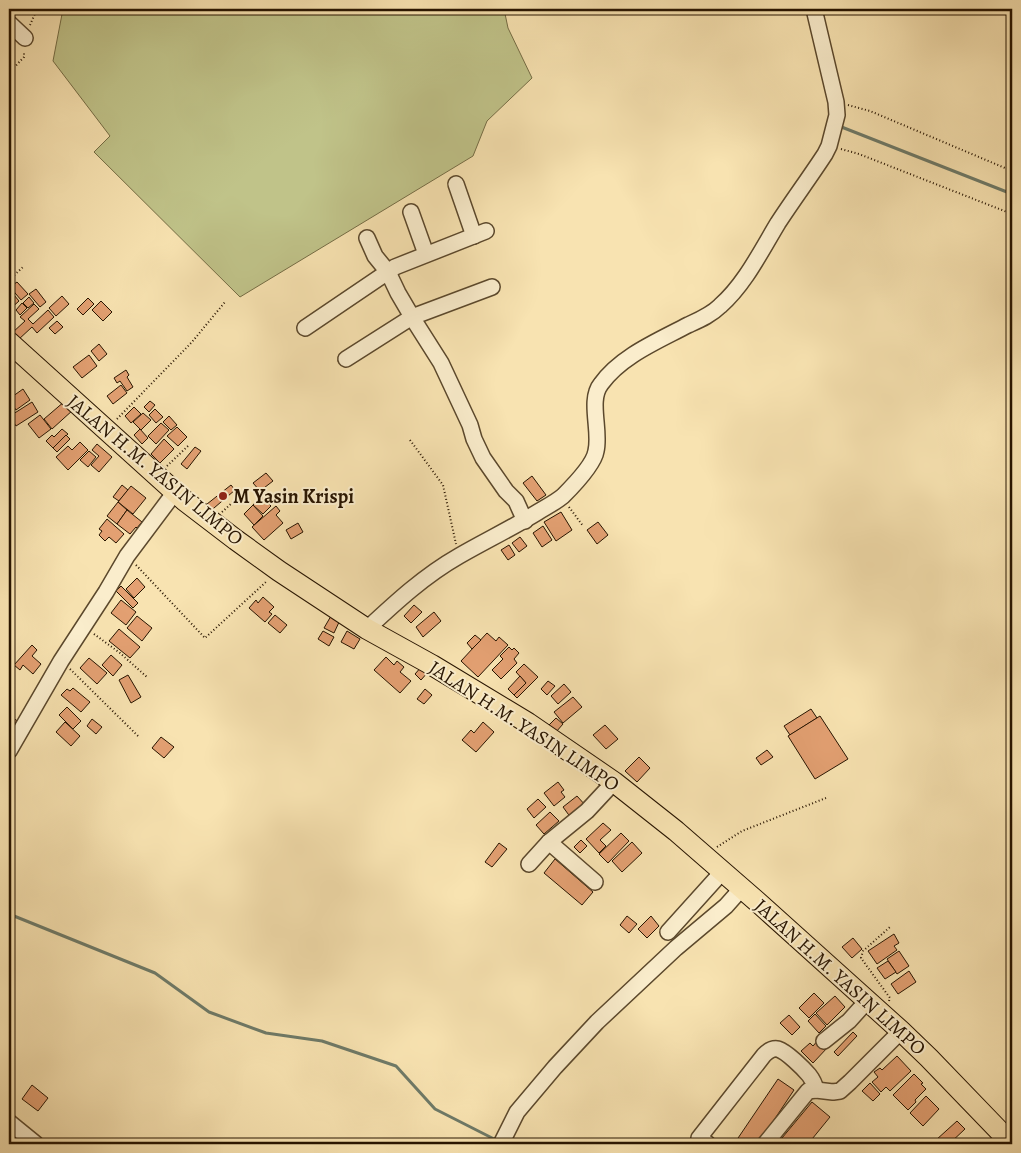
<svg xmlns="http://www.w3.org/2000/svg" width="1021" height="1153" font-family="Alegreya,serif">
<rect width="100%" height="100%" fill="#f8e3b1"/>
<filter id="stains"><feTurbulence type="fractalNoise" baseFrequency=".004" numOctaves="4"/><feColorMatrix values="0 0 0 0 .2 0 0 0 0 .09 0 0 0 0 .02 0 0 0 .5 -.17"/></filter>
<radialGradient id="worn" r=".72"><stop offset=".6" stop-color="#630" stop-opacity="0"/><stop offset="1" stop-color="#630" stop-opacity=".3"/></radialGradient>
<!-- green -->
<polygon fill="#c0c389" stroke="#746c44" points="63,9 504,9 508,28 532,78 487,121 473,156 240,297 94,152 110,136 53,61"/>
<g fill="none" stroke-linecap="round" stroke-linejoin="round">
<!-- stream -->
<g stroke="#6e7a68" stroke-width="3">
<polyline points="839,126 1012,194"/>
<polyline points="9,912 14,916 155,973 209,1012 266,1033 322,1041 396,1066 435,1109 498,1141"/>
</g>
</g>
<!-- building -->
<g fill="#e3a072" stroke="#271400">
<polygon points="17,282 28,294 21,300 10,287"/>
<polygon points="9,289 19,301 9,310"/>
<polygon points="36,289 46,302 40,307 29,294"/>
<polygon points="62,296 69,304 56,316 49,308"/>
<polygon points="29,297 34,303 28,308 23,303"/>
<polygon points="88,298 94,304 83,315 77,309"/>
<polygon points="101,301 112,312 103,321 92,310"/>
<polygon points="22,303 27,308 20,315 16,310"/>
<polygon points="34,304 39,309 28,319 33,324 48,310 54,317 37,333 32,327 18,340 12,333 25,321 20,317"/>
<polygon points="57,321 63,327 55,334 49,328"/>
<polygon points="99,344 107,354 99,361 91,351"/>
<polygon points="89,355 97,366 82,378 73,367"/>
<polygon points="126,370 129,375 127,377 133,387 127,391 120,381 117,383 114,378"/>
<polygon points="121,385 127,393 113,404 107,396"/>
<polygon points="23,389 30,400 16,410 9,399"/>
<polygon points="65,401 73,410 52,429 44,419"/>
<polygon points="150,401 155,405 149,412 144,407"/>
<polygon points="32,402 38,412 16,426 10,416"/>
<polygon points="134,407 141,414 131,423 125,416"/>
<polygon points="155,409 163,417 156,423 149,415"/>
<polygon points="143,413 151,420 141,430 133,422"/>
<polygon points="40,415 51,429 39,438 28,424"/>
<polygon points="169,416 177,425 171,430 163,422"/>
<polygon points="161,423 169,430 156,444 148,436"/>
<polygon points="177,427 187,437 178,446 167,436"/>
<polygon points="62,429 68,434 53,448 46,441 52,435 54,437"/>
<polygon points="140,429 148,438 142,444 134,435"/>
<polygon points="66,435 70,439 57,452 53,448"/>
<polygon points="164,439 174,449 160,463 151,454"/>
<polygon points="80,442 88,450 68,470 56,457 68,446 72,450"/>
<polygon points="97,444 112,457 99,472 91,465 99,456 92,450"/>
<polygon points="195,447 201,451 187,469 181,464"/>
<polygon points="89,451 96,457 88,467 80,460"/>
<polygon points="266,473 273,481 260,491 253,483"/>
<polygon points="532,476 546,495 537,501 523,483"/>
<polygon points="122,485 128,490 119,501 113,497"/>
<polygon points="231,485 235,490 207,514 202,508"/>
<polygon points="131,486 146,498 133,514 118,502"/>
<polygon points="261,496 271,506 263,514 253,505"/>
<polygon points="118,502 127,510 117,524 107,516"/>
<polygon points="253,505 263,516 254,525 244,514"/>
<polygon points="276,506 280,511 276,515 283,523 264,540 252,527"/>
<polygon points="127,510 142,522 137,528 136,527 130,534 117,524"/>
<polygon points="561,512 572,530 556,541 544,522"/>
<polygon points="107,519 124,534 116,543 109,537 105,541 99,535 102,531 99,529"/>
<polygon points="598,522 608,535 597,544 587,530"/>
<polygon points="298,523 303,532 291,539 286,530"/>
<polygon points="543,526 552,540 542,547 533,533"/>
<polygon points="520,537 527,546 519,552 512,543"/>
<polygon points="509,545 515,555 508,560 501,550"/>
<polygon points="137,578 145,587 134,598 126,589"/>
<polygon points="121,586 138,603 133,608 116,591"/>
<polygon points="263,597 274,607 269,612 272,614 265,622 249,608 256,600 258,603"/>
<polygon points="121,600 136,612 126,625 111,613"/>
<polygon points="414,605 422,612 411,623 404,616"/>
<polygon points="434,612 441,621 423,637 416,627"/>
<polygon points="275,615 287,625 280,633 268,623"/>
<polygon points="137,616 152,628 142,641 127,628"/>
<polygon points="331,616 340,620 334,633 324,628"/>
<polygon points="119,629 140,647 130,658 109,641"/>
<polygon points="323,631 334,637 329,646 318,639"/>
<polygon points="347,631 360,639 354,649 341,642"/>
<polygon points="487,633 496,641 499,637 508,645 478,677 461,661"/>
<polygon points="475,635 481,640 472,649 467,643"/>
<polygon points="32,645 37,650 32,656 41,664 33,674 23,665 20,670 14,665"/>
<polygon points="509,647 512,650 514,648 519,653 514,659 517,663 501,679 492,670 503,659 500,656"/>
<polygon points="111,655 122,665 113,676 102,665"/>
<polygon points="386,657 394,665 397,661 404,667 400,672 411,681 400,693 374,670"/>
<polygon points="89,658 107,673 97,684 80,668"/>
<polygon points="524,664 538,677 517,698 514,695 526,683 516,672"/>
<polygon points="422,666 428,672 421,680 415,674"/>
<polygon points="128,675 141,697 131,703 119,680"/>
<polygon points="520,676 526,683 514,695 508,689"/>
<polygon points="548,681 555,686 547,695 541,689"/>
<polygon points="564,684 571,692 558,704 551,696"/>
<polygon points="73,688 90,702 81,712 61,695 67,689 70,691"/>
<polygon points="425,689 432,695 424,704 417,699"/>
<polygon points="573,697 582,707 563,723 554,712"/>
<polygon points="67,707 81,721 73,729 59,715"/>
<polygon points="811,709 817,718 790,735 784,726"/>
<polygon points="10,716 19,722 16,727 9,722"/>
<polygon points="820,716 848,759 815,779 788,736"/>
<polygon points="556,718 563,724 556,732 549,725"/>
<polygon points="92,719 102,727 96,734 87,726"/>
<polygon points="65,722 80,736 71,746 56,732"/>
<polygon points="483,722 494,732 476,752 462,740 471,730 474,733"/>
<polygon points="605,725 618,739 606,749 593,735"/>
<polygon points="161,737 174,747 164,758 152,748"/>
<polygon points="767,750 773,757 761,765 756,758"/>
<polygon points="639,757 650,768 637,782 625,771"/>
<polygon points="558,782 564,790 561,792 565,797 554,806 544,793"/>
<polygon points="577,796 586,806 571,818 563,807"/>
<polygon points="538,799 546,807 534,818 527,809"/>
<polygon points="550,812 559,821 544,834 536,825"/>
<polygon points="603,823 611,830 600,840 606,846 599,853 586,839"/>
<polygon points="621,833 629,841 608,863 599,854"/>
<polygon points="581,840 587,846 580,853 574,847"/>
<polygon points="632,842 642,853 622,872 612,861"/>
<polygon points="499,843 507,849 492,867 485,862"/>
<polygon points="555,859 593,892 582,905 544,873"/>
<polygon points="627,916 637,924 629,933 620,925"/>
<polygon points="651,916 659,926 647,938 638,929"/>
<polygon points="894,934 899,943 894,946 897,950 877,964 868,951"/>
<polygon points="853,938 862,949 852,958 842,947"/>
<polygon points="899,951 909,966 897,974 887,959"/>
<polygon points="888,961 896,972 885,979 877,968"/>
<polygon points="909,971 916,982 898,994 891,984"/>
<polygon points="814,993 824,1003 809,1018 799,1008"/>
<polygon points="835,996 845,1007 827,1025 816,1013"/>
<polygon points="815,1014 826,1026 819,1033 808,1021"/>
<polygon points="789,1015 800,1027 792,1035 780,1023"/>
<polygon points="853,1032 857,1036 838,1056 834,1052"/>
<polygon points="819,1039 828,1047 813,1063 801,1051 810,1043 813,1046"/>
<polygon points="897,1056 911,1071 890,1091 886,1087 881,1092 872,1082 878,1077 874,1072 880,1068 882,1070"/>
<polygon points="914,1074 923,1083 921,1084 926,1089 915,1100 916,1102 908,1110 893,1095"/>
<polygon points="778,1079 794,1090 758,1144 734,1144"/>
<polygon points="870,1083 880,1094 873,1101 862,1091"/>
<polygon points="32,1085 48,1098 38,1111 22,1099"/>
<polygon points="926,1096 939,1109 923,1126 910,1113"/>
<polygon points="812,1102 830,1117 808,1144 777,1144"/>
<polygon points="957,1121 965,1129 949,1144 940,1144 936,1140"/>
</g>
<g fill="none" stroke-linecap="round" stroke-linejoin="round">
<!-- minor casing -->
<g stroke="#5b482c" stroke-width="18">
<g id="minor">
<polyline points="9,23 25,38"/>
<polyline points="456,184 474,236"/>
<polyline points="411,212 426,254"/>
<polyline points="367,238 375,256 388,272 398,293 415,322 441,363 470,425 474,439 483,458 506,491 516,501 525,521"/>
<polyline points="305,328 395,267 486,231"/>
<polyline points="346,359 412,317 492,287"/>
<path d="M367,629C396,602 424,576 459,556C485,541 512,528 538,512C546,507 556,502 563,496C573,486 594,464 596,451C601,431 588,400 601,384C621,356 658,341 688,325C699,320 711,315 720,306C745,284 761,251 778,223C793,200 810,177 825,154L829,146L837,115L836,102L814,9"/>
<polyline points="9,751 61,661 106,592 127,556 175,492"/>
<polyline points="549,842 595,882"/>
<polyline points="529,864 549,842 587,811 614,782"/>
<polyline points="668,932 723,871"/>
<polyline points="824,1041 849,1021 867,1001"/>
<polyline points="9,1122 36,1144"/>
<polyline points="501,1144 517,1112 555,1067 597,1022 676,948 726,906 742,888"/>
<path d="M708,1144L699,1138L764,1055C768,1051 773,1048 778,1049C787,1052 803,1068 809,1075C813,1080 815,1085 816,1090"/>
<polyline points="765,1144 808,1091 816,1090 833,1092 840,1091 850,1082 901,1031"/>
</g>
</g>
<!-- major casing -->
<g stroke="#271400" stroke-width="22">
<polyline id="major" points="9,342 185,501 236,540 279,571 367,629 432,665 528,723 614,782 676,831 761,905 901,1031 929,1058 1012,1144"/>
</g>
<!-- path -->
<g stroke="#271400" stroke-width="2" stroke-dasharray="1 2.5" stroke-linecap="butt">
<polyline points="30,25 37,9"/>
<polyline points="9,73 24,57 24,51"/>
<polyline points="848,105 870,111 1012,171"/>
<polyline points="841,149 859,154 1012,214"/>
<polyline points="9,280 23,267"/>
<polyline points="117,419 192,342 225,302"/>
<polyline points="410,440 443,485 456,544"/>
<polyline points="167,466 189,445"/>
<polyline points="569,507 583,526"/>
<polyline points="222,512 243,493"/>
<polyline points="136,565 205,638 267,581"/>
<polyline points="94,634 120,653 148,678"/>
<polyline points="70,669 138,736"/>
<polyline points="717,847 742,831 826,798"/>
<polyline points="889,1001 890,998 861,958 863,951 890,927"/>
</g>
<!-- minor -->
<use href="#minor" stroke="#faedcc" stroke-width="15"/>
<!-- major -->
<use href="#major" stroke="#f8e3b1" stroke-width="20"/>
</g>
<!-- markers -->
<circle fill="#8f2418" stroke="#faedcc" stroke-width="2" cx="223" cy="496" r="5"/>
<g text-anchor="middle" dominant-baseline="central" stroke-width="4" stroke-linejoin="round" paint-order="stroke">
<!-- street labels -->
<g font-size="20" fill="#271400" stroke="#faedcc">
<text transform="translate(155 470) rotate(40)">JALAN H.M. YASIN LIMPO</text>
<text transform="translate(524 726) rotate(33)">JALAN H.M. YASIN LIMPO</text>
<text transform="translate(840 977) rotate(42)">JALAN H.M. YASIN LIMPO</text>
</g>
<!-- poi labels -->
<g font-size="20" font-weight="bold" fill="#271400" stroke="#faedcc" text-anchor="start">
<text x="233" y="496">M Yasin Krispi</text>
</g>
</g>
<!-- margin -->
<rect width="1021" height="1153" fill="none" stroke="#f8e3b1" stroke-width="30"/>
<rect x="10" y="10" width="1001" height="1133" fill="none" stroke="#271400" stroke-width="2.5"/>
<rect x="15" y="15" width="991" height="1123" fill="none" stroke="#271400"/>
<rect width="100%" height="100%" filter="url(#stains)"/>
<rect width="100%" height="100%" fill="url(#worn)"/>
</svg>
